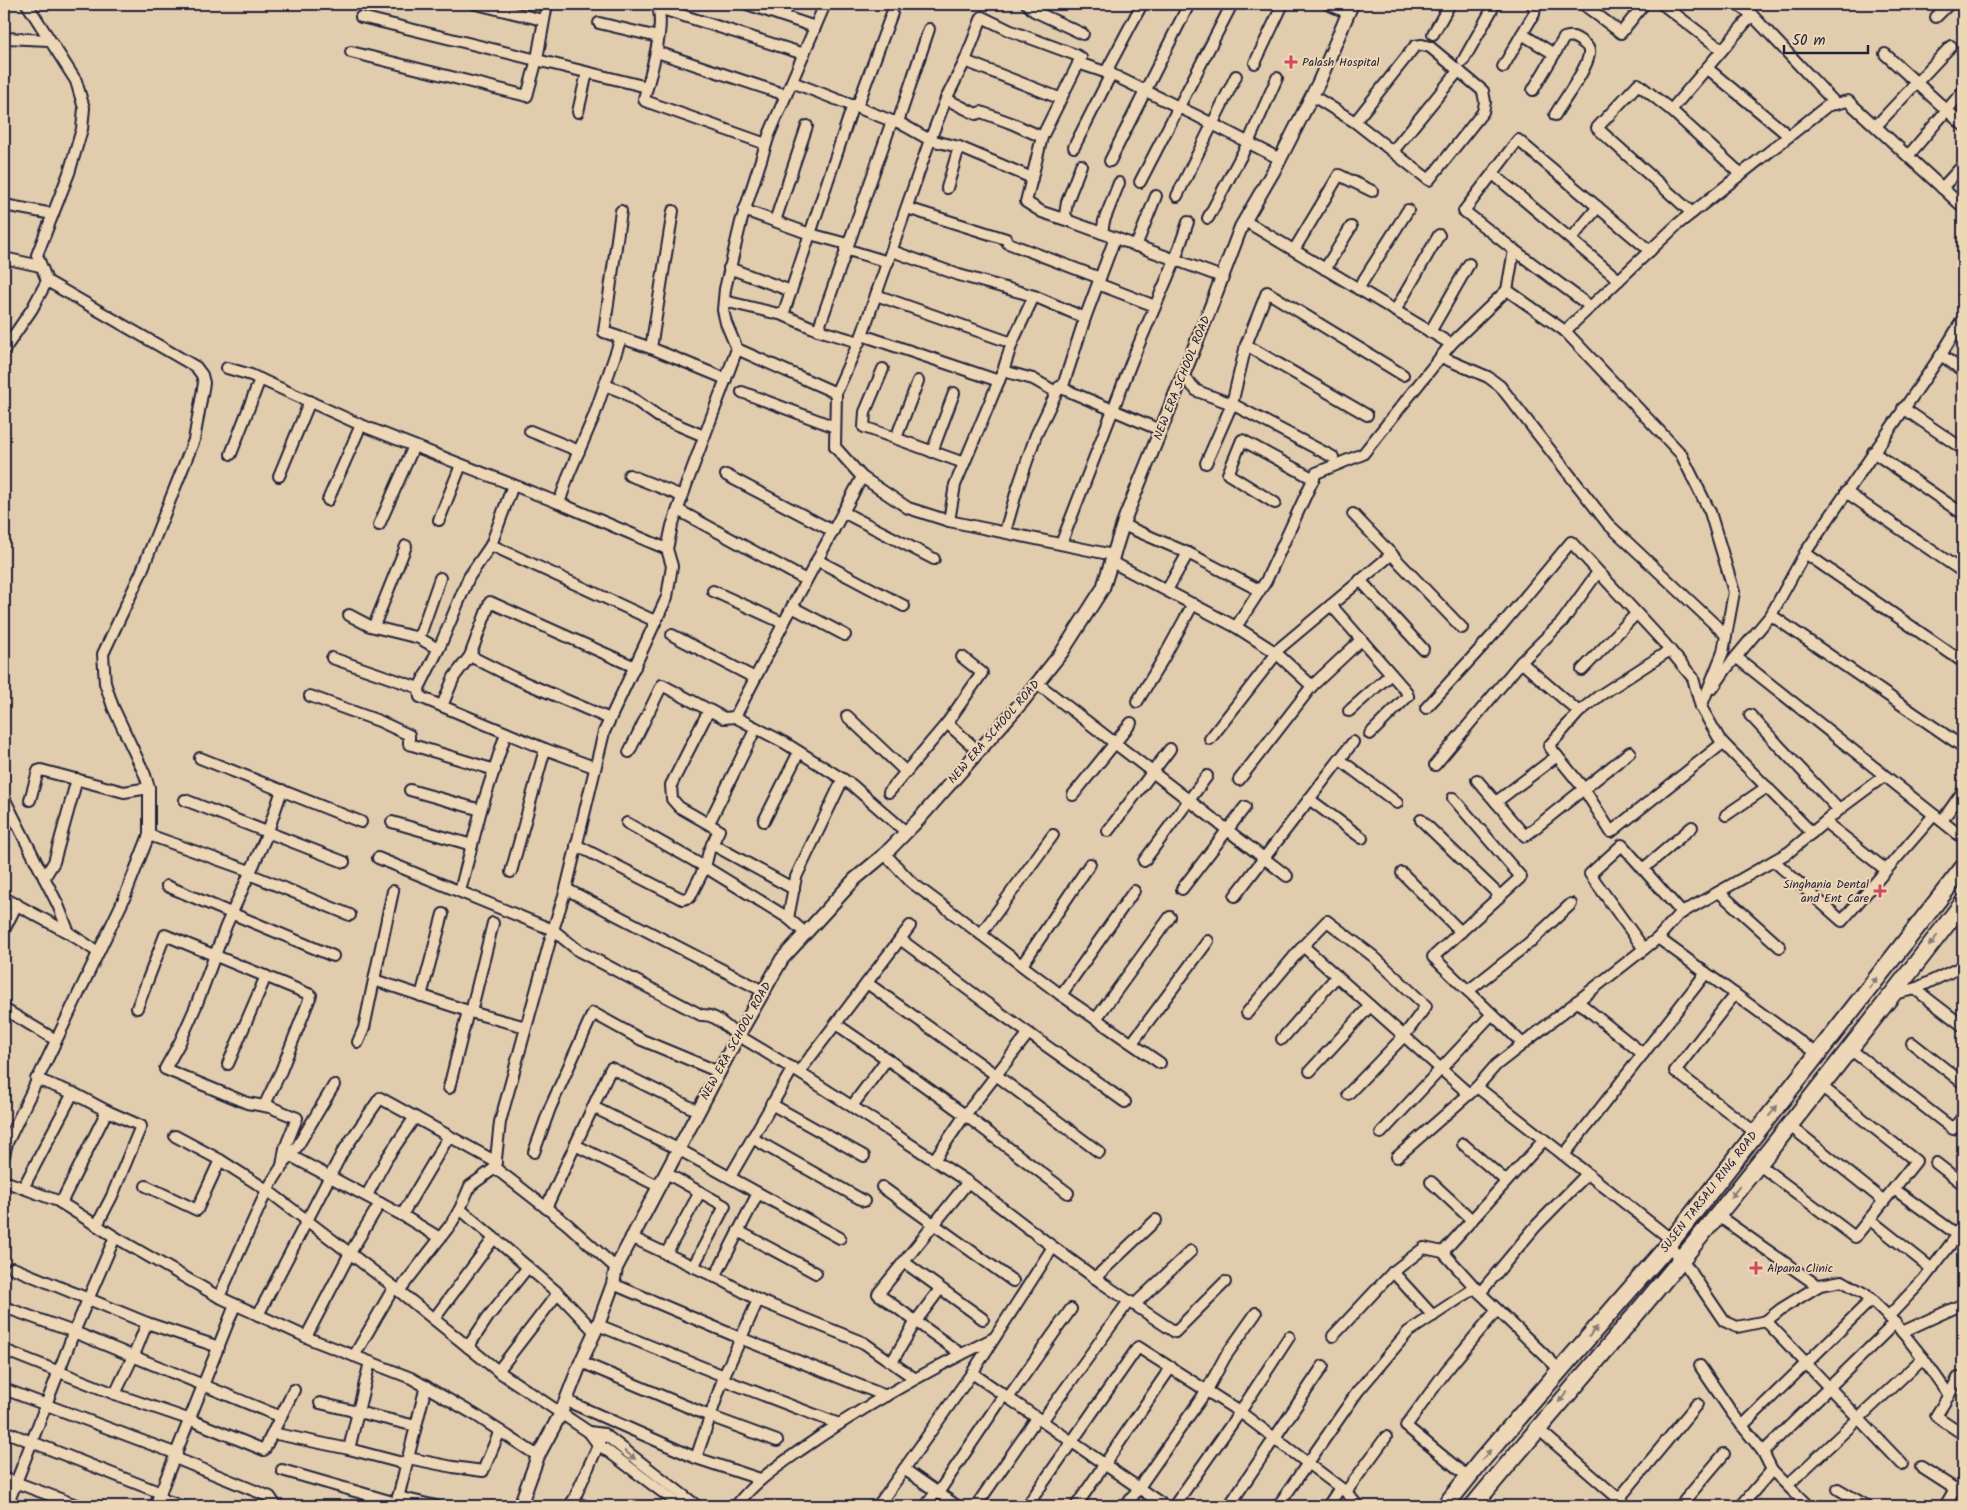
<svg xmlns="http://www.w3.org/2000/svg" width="1967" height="1510" font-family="Kalam,sans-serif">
<rect width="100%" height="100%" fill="#e1ccae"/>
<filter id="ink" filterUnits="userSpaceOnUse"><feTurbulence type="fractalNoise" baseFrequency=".02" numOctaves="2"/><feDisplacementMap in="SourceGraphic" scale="10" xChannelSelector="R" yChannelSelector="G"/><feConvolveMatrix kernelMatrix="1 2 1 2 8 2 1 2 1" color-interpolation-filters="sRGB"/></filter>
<g filter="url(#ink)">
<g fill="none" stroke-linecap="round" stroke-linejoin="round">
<!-- minor casing -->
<g stroke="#22223b" stroke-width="14">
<g id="minor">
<polyline points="476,4 543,20"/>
<path d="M656,4C668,20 649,79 644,99L645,101L766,144"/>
<polyline points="747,4 815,27"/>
<polyline points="825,4 769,135 741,222 725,289 723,310 726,323 737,349 836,393 835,447 862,477 908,508 949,521 1113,555"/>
<polyline points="1027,4 1034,11 1083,34"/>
<polyline points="1142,4 1108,68 1111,74 1197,116 1280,159"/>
<polyline points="1328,4 1348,13"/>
<polyline points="1532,4 1535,8 1534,14 1522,34 1554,54"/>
<polyline points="1583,4 1621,33 1644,4"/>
<polyline points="1662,4 1722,50"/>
<polyline points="1738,4 1752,15"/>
<polyline points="659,8 804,54"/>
<polyline points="783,16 789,4"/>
<polyline points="361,17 590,73"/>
<polyline points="1936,17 1949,4"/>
<polyline points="599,23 658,37"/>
<polyline points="1433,34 1450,4"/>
<polyline points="4,38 49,40"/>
<polyline points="351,52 527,96 537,59 547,4"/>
<polyline points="657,52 786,95"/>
<polyline points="1885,54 1963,125"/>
<polyline points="1463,61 1495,4"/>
<polyline points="1255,63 1283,4"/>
<polyline points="1503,67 1522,34"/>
<polyline points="1707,68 1789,136"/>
<polyline points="792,82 892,121 818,330"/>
<path d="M1533,90L1564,38C1572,35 1575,37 1582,42C1586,45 1590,48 1589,54C1588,68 1563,101 1555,115"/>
<polyline points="1313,96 1355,122 1429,180 1483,112 1485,102 1483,91 1430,47 1422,45 1415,46 1355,122"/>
<polyline points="1059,98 965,61 982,17 1011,31 1076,55 1081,58 1042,137 1026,202 1042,212 1069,221"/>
<polyline points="946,99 976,114 981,112 1011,123 1042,137"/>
<polyline points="857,107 892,13"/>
<polyline points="1671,110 1638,84 1597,128 1692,213"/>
<polyline points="578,112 586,77 590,73 647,87"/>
<polyline points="892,121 898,122 930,140 959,147 947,188"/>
<polyline points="898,122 929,29"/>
<polyline points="1876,126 1951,46"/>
<polyline points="959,147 1032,178"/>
<polyline points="1074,147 1111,74 1078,63"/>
<polyline points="1393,151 1459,70"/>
<polyline points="1908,156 1963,91"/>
<polyline points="1110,161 1189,4"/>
<polyline points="1081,165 1067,202 1065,215 1069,221 1222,277"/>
<polyline points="1493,174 1619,280"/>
<polyline points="1741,174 1671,110 1752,15 1836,104"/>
<polyline points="1140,182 1232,4"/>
<polyline points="1942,188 1963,165"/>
<polyline points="1177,196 1236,76"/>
<polyline points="4,205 53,214"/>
<polyline points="907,208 1006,239 1008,243 1100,278"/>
<polyline points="744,210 810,234 847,244"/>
<polyline points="621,211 604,332 651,348"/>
<polyline points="673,211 651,348 726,379"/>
<polyline points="1208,218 1248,143 1277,78"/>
<polyline points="775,221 807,126"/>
<polyline points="1245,221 1451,344"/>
<polyline points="1102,233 1104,221 1119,183"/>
<polyline points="1571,239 1598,207"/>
<polyline points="1136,246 1156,196"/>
<polyline points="845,249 888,262"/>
<polyline points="1294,250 1339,175 1372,191"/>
<polyline points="1514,250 1591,307"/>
<polyline points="892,251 959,275 1034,296 1012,343"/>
<polyline points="4,258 40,266"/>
<polyline points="729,268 791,291"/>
<polyline points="1325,269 1351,227"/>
<polyline points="1098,284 1155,306"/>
<polyline points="1358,289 1408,210"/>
<polyline points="1507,290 1514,250 1464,211 1518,140 1650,251"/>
<polyline points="876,295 1012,343 1003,371"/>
<polyline points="1034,296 1085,318"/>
<polyline points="724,301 783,315 818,330 859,342"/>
<polyline points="1395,311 1439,235"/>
<polyline points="783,315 853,105"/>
<polyline points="1963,319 1941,355 1805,553 1963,662"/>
<polyline points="1565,331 1681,454 1710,512 1734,592 1723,652 1701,707"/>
<polyline points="1430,332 1469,264"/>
<polyline points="862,335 999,381"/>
<polyline points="621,338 594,416 569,474 559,503 667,549"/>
<polyline points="1246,345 1367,415"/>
<polyline points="4,350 32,309 47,281"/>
<polyline points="1941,355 1963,371"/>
<polyline points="1441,357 1488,377 1500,386 1608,524 1726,635"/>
<polyline points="227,368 251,375 361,425 559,503"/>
<polyline points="883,369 865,412 864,427 964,463"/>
<polyline points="1183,376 1197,391 1232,404 1333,457"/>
<polyline points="605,385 625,393 659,417 704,436"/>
<polyline points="1062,389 1085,318 1115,238"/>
<polyline points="742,392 835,427"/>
<polyline points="836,393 862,335 930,140 946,99 965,61"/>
<polyline points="1903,408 1963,449"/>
<polyline points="530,431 579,451"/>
<polyline points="896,438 918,381"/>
<polyline points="932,452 954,393"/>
<polyline points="1873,452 1963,514"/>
<polyline points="231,454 260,379"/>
<polyline points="1206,463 1232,404 1246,345 1267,292 1403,375"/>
<polyline points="629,475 682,496"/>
<polyline points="726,475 833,531"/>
<polyline points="279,476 310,401"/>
<polyline points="862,477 792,607 735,717 785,743 852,785 906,832"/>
<polyline points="513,485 491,545 655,621"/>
<polyline points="1846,492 1963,572"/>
<polyline points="328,500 361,425"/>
<polyline points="1275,503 1228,474 1242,440 1314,479"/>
<polyline points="678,510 806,580"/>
<polyline points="843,512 934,559"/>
<polyline points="1353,514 1462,628"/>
<polyline points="439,520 461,465"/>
<polyline points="949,521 955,485 1003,371 1033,379 1056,392"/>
<polyline points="379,525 414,446"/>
<polyline points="1123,525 1188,553 1259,590"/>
<polyline points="1005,532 1017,490 1036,435 1059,387 1160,430"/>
<polyline points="1061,544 1133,358 1175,260 1188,222"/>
<polyline points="491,545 469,577 440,646 419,688 420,697 545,749 594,767"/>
<polyline points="817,560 904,606"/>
<polyline points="1112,562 1236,627 1275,652 1312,686"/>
<polyline points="1360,580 1423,649"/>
<polyline points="1167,590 1188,553"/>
<polyline points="713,591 783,623"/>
<polyline points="1331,605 1406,691 1408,696 1370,734"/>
<polyline points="792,607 845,635"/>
<polyline points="349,615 370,626 419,638 438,649"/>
<polyline points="1771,615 1963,747"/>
<polyline points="374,626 406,546"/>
<polyline points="1236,627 1266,581 1316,473 1363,454 1451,344 1507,290 1565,331 1678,224 1827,106 1848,101 1963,207"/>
<polyline points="672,635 755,678"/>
<polyline points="419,638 440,578"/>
<polyline points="1670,650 1599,696 1579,712 1549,746 1584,789 1611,832 1723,743"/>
<polyline points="1275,652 1392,554"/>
<polyline points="470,656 512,677 610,719"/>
<polyline points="962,657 982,673 947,723 978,751"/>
<polyline points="1736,657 1963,838"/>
<polyline points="332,658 419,688"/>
<polyline points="1582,670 1636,614"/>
<polyline points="1037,683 1287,876"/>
<polyline points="1713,688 1726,669 1771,615 1805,553"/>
<polyline points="310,696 379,721 409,735 409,744 495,770"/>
<polyline points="1137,702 1163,659 1193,604"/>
<polyline points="442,706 454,677 470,656 490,602 635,667"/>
<polyline points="1426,708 1501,626 1571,542 1665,644 1693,678 1701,707 1720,740 1812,833"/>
<polyline points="709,710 671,785 672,799 679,807 719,830 709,851 705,867 788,918"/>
<polyline points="1349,711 1391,674"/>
<polyline points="1579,712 1521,662 1562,622 1598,572"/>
<polyline points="1750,715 1839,810"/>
<polyline points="847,716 906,772"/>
<polyline points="1210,739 1277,653"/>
<polyline points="629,752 662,685 724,718 735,717"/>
<polyline points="200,758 361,822"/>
<polyline points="1339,759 1397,803"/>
<polyline points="1435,765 1521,662"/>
<polyline points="1239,780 1312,686 1361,640"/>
<polyline points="1477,780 1525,836 1630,752"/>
<polyline points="410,790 481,810"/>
<polyline points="889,792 947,723"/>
<polyline points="1073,795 1131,723"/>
<polyline points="4,798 58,905 69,933"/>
<polyline points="1453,798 1521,877 1433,957 1523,1044"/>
<polyline points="1309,799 1362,838"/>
<polyline points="30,800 38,771 41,770 124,792 149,788"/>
<polyline points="185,800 344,862"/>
<polyline points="1496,802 1557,756"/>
<polyline points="1726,815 1767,787"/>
<polyline points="1421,820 1500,896"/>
<polyline points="764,821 799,752"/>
<polyline points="1942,821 1963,791"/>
<polyline points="392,822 472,845"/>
<polyline points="1825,822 1886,870"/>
<polyline points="709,823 756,728"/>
<polyline points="1108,831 1170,749"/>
<polyline points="149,835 250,871"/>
<polyline points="712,844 794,889"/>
<polyline points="576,845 680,898 683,899 690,897 705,867 627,823"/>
<polyline points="885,854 911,882 946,908 1061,995 1160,1063"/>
<path d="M378,858L553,930L579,951L701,1015C718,1014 725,1028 739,1036C817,1082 892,1133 968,1182"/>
<polyline points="1144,861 1207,776"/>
<polyline points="1774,861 1842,921 1934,815"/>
<polyline points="1643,869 1692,827"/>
<polyline points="511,872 545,749"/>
<polyline points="1402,873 1461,932"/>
<polyline points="249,874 350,915"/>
<polyline points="44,878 54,862 77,779"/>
<polyline points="167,886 333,956"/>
<polyline points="566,889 763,991"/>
<polyline points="1182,889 1245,807"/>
<polyline points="393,891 374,980 474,1013 526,1027"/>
<polyline points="460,891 481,810 506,733"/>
<polyline points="1719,892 1780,947"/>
<polyline points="1235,896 1353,742"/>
<polyline points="4,898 69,933 98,952"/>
<polyline points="4,930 17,904"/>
<polyline points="805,933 788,918 796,877 843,779"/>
<polyline points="981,934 1053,835"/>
<polyline points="1658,938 1817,1054"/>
<polyline points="900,939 982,1000 1125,1102"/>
<polyline points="1303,946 1327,921 1373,956 1426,1006 1404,1036 1348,1094"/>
<polyline points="1644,949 1590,874 1622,845 1682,913"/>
<polyline points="1022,965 1090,864"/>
<polyline points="867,983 996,1075 1099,1152"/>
<polyline points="1915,989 1963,1026"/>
<polyline points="1468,991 1529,943 1571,904"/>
<polyline points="1735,994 1675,1071 1756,1133"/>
<polyline points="1893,994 1915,989 1963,966"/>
<polyline points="1061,995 1134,891"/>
<polyline points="421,996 443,914"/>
<polyline points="1577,1001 1643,1054"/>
<polyline points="137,1008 165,935 311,995 281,1071 266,1102 270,1107 297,1118 285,1148 282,1166"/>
<polyline points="4,1009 56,1040"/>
<polyline points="471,1012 493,923"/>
<polyline points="1247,1013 1303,946 1469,1094"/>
<polyline points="1096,1019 1170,917"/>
<polyline points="836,1024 887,1059"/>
<polyline points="1282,1039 1337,976"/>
<polyline points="358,1042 364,1028 374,980"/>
<polyline points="1132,1043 1208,941"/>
<polyline points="1912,1043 1963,1083"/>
<polyline points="1850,1049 1953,1129 1961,1119 1963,1122"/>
<polyline points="228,1064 266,976"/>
<polyline points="1310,1071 1370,1006"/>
<polyline points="799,1072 910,926"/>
<polyline points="36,1079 73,1093"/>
<polyline points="1477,1087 1672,1240"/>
<polyline points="449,1088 468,1011"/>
<polyline points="771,1104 864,1156"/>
<polyline points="852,1106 887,1059 965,1115 1068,1193"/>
<polyline points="270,1107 247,1103 165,1069 180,1042 196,1006 226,926 266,837 282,790"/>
<polyline points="593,1107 678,1149 758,1193 715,1277"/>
<polyline points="1789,1125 1884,1201"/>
<polyline points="1381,1133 1492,1014"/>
<polyline points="175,1136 220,1160 267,1190 289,1155 402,1215 440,1238"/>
<polyline points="752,1138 864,1201"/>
<polyline points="1463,1144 1506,1181"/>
<polyline points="575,1145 658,1186"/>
<polyline points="534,1152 550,1108 593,1013 642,1040 719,1072"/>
<polyline points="289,1155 297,1147 334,1085"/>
<polyline points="1564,1155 1706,973"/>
<polyline points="4,1156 7,1143 123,901 149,835 149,788 145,775 113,707 105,683 103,654 141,573 194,440 204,383 202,375 196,367 47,281 37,255 69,173 82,129 84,108 76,81 27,4"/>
<polyline points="1397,1157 1477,1087 1496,1065 1658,938 1678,915 1789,852 1845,805 1884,776"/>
<polyline points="934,1160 965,1115 1028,1034"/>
<polyline points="1936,1163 1963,1184"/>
<polyline points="1758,1164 1855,1237 1916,1161 1821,1086"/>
<polyline points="495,1168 470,1186 460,1209 558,1293 595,1332"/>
<polyline points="666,1173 725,1206 693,1267"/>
<polyline points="730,1177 793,1068"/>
<polyline points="4,1181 58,1201 115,1237 219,1297 313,1340 411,1378 477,1416 538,1456"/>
<polyline points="1431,1182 1472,1220"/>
<polyline points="146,1186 197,1210 220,1160"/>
<polyline points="882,1187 1013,1281"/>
<polyline points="23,1188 73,1093 107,1111"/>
<polyline points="1894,1189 1958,1235"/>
<polyline points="758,1193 840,1238"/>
<polyline points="367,1195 387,1158 415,1117"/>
<polyline points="61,1203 107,1111 141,1126 112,1196 97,1225"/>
<polyline points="546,1208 611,1068 698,1111"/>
<polyline points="402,1215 449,1136"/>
<polyline points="1717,1215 1818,1286"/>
<polyline points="1869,1219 1932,1269"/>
<polyline points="738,1231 816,1273"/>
<polyline points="631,1237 722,1280 758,1300 724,1376 696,1458"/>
<polyline points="1668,1245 1682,1259 1724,1321 1737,1327 1766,1321 1781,1309 1820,1285 1842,1281 1865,1294 1895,1323 1923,1358 1949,1395 1936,1416 1963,1434"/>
<polyline points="1443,1252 1544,1140"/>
<polyline points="666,1254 700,1192"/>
<polyline points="904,1262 983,1319"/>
<polyline points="13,1268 147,1323"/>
<polyline points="616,1268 567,1224 495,1168 500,1122 553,930 566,889 604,732 667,597 672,566 667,549 672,526 687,483 737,349"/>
<polyline points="1393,1272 1433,1316"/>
<polyline points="1095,1278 1156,1220"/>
<polyline points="613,1284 740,1338 886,1396"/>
<polyline points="399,1291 451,1224 460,1209"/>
<polyline points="1480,1293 1536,1226 1587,1174"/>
<polyline points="219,1297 267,1190 394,1287 498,1371 589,1432 597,1443 681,1506"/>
<polyline points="758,1300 864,1343 914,1378"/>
<polyline points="1134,1305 1191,1251"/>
<polyline points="4,1307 74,1332 281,1417"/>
<polyline points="258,1315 342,1153 380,1098 496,1162"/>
<polyline points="1888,1317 1923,1280 1963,1228"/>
<polyline points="434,1319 494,1238"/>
<polyline points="1766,1321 1902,1464"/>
<polyline points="598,1325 724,1376"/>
<polyline points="1902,1332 1963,1304"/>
<polyline points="1333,1336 1393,1272 1424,1248 1443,1252 1480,1293 1560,1370"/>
<polyline points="306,1337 350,1253 380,1203"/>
<polyline points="468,1347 488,1317 528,1267"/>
<polyline points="4,1350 115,1394 191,1420 264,1450 294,1390"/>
<polyline points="961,1354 878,1294 968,1182 1053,1247"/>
<polyline points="354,1356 394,1287"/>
<polyline points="370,1362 349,1449 406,1464"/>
<polyline points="581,1362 712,1417 777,1441"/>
<polyline points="892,1362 916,1321 940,1289"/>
<polyline points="1700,1366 1732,1413 1763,1452 1772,1470"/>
<polyline points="498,1371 558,1293"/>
<polyline points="972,1373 1053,1247 1102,1283 1175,1332 1225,1282"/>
<polyline points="724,1380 839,1424"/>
<polyline points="4,1389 177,1454"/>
<polyline points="115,1394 137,1348 147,1323 219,1347"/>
<polyline points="1949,1395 1958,1378 1963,1382"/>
<polyline points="1008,1398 1071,1309"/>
<polyline points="567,1401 696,1458 760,1479"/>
<polyline points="320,1403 416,1426"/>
<polyline points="1042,1421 1129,1301"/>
<polyline points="1742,1426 1871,1300"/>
<polyline points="1537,1428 1627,1506"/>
<polyline points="4,1431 161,1493"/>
<polyline points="589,1432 604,1434 697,1506"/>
<polyline points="272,1433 349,1449"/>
<polyline points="1763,1452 1895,1323"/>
<polyline points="175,1458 270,1497 276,1506"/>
<polyline points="408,1458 453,1467 483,1471 500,1431"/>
<polyline points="1921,1467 1963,1494"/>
<polyline points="904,1469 957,1506"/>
<polyline points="282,1470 396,1503"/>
<polyline points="1468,1477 1406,1426 1446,1371 1497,1310"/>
<polyline points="4,1478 79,1506"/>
<polyline points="1792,1481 1923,1358"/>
<polyline points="1838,1489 1867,1506"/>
<polyline points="1346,1492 1386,1437"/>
<polyline points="938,1493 1004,1395"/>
<polyline points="398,1497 436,1506"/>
<polyline points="159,1498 181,1506"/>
<polyline points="572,1502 585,1506"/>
<polyline points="7,1506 74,1332 115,1237"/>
<polyline points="155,1506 235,1305"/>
<polyline points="396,1506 426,1386"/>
<polyline points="571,1506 601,1439"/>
<path d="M736,1506C754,1482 778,1466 802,1449C863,1406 927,1371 994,1338"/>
<polyline points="878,1506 972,1373 1165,1506"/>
<polyline points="926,1506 936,1492"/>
<polyline points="976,1506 1037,1418"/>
<polyline points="1027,1506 1138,1347 1240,1412 1346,1492 1358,1506"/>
<polyline points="1076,1506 1171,1367"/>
<polyline points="1126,1506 1207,1390 1225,1357 1256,1313"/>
<polyline points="1174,1506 1240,1412 1289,1337"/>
<polyline points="1229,1506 1323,1366"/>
<polyline points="1278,1506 1358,1391 1408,1332 1475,1288"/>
<polyline points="1328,1506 1340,1488"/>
<polyline points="1613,1506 1697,1404"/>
<polyline points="1680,1506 1724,1454"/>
<polyline points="1741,1506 1772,1470 1808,1506"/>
<polyline points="1945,1506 1955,1489"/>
</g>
</g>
<!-- tertiary casing -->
<g stroke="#22223b" stroke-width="16">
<polyline id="tertiary" points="520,1506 538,1456 561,1413 581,1362 598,1325 613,1284 616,1268 738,1036 782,959 855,879 885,854 919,819 1022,702 1062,652 1103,588 1125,518 1210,309 1241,227 1277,165 1319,82 1352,4"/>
</g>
<!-- primary casing -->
<g stroke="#22223b" stroke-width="20">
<g id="primary">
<polyline points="1445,1506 1481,1461 1666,1248 1963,868"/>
<path d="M1473,1506C1539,1426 1609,1348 1675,1267C1773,1148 1869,1025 1963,903"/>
</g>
</g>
<!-- minor -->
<use href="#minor" stroke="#edd7b6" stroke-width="10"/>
<!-- tertiary -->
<use href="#tertiary" stroke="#edd7b6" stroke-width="12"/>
<!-- primary -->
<use href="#primary" stroke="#edd7b6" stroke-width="16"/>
</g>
<!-- one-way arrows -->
<defs><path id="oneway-solid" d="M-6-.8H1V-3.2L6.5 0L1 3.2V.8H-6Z" transform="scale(1.25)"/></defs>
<g fill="#887c78">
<use href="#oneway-solid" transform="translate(1933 941) rotate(128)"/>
<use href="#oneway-solid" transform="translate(1873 983) rotate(-52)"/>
<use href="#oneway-solid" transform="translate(1773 1111) rotate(-52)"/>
<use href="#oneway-solid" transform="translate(1735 1192) rotate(129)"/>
<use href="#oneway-solid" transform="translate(1593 1332) rotate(-49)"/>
<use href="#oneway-solid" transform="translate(1563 1397) rotate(131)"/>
<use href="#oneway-solid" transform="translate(630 1455) rotate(38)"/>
<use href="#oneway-solid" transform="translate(1486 1455) rotate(-49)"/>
</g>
</g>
<!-- markers -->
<g fill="#d1495b" stroke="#edd7b6" stroke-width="2">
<path d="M1288.5 54.5h5v5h5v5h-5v5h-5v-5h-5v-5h5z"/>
<path d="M1877.5 883.5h5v5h5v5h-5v5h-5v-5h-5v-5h5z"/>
<path d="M1753.5 1260.5h5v5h5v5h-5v5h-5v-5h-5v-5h5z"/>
</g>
<g text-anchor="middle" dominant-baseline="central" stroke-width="4" stroke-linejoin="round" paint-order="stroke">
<!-- poi labels -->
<g font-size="12" fill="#22223b" stroke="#edd7b6" text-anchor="start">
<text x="1302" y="62">Palash Hospital</text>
<text x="1869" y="884" text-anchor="end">Singhania Dental<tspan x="1869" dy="14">and Ent Care</tspan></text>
<text x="1767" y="1268">Alpana Clinic</text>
</g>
<!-- street labels -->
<g font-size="12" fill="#22223b" stroke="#edd7b6">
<text transform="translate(1182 378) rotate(-68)">NEW ERA SCHOOL ROAD</text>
<text transform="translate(994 732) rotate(-49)">NEW ERA SCHOOL ROAD</text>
<text transform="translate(736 1041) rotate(-61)">NEW ERA SCHOOL ROAD</text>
<text transform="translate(1709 1192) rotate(-52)">SUSEN TARSALI RING ROAD</text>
</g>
</g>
<!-- margin -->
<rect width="1967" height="1510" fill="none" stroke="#edd7b6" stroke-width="20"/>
<rect x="10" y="10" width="1947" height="1490" fill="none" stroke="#22223b" stroke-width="2" filter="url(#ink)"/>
<!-- scale -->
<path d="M1784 45v8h84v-8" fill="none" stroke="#22223b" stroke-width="2.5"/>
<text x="1792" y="45" font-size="15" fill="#22223b" stroke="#edd7b6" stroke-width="4" paint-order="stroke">50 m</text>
</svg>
